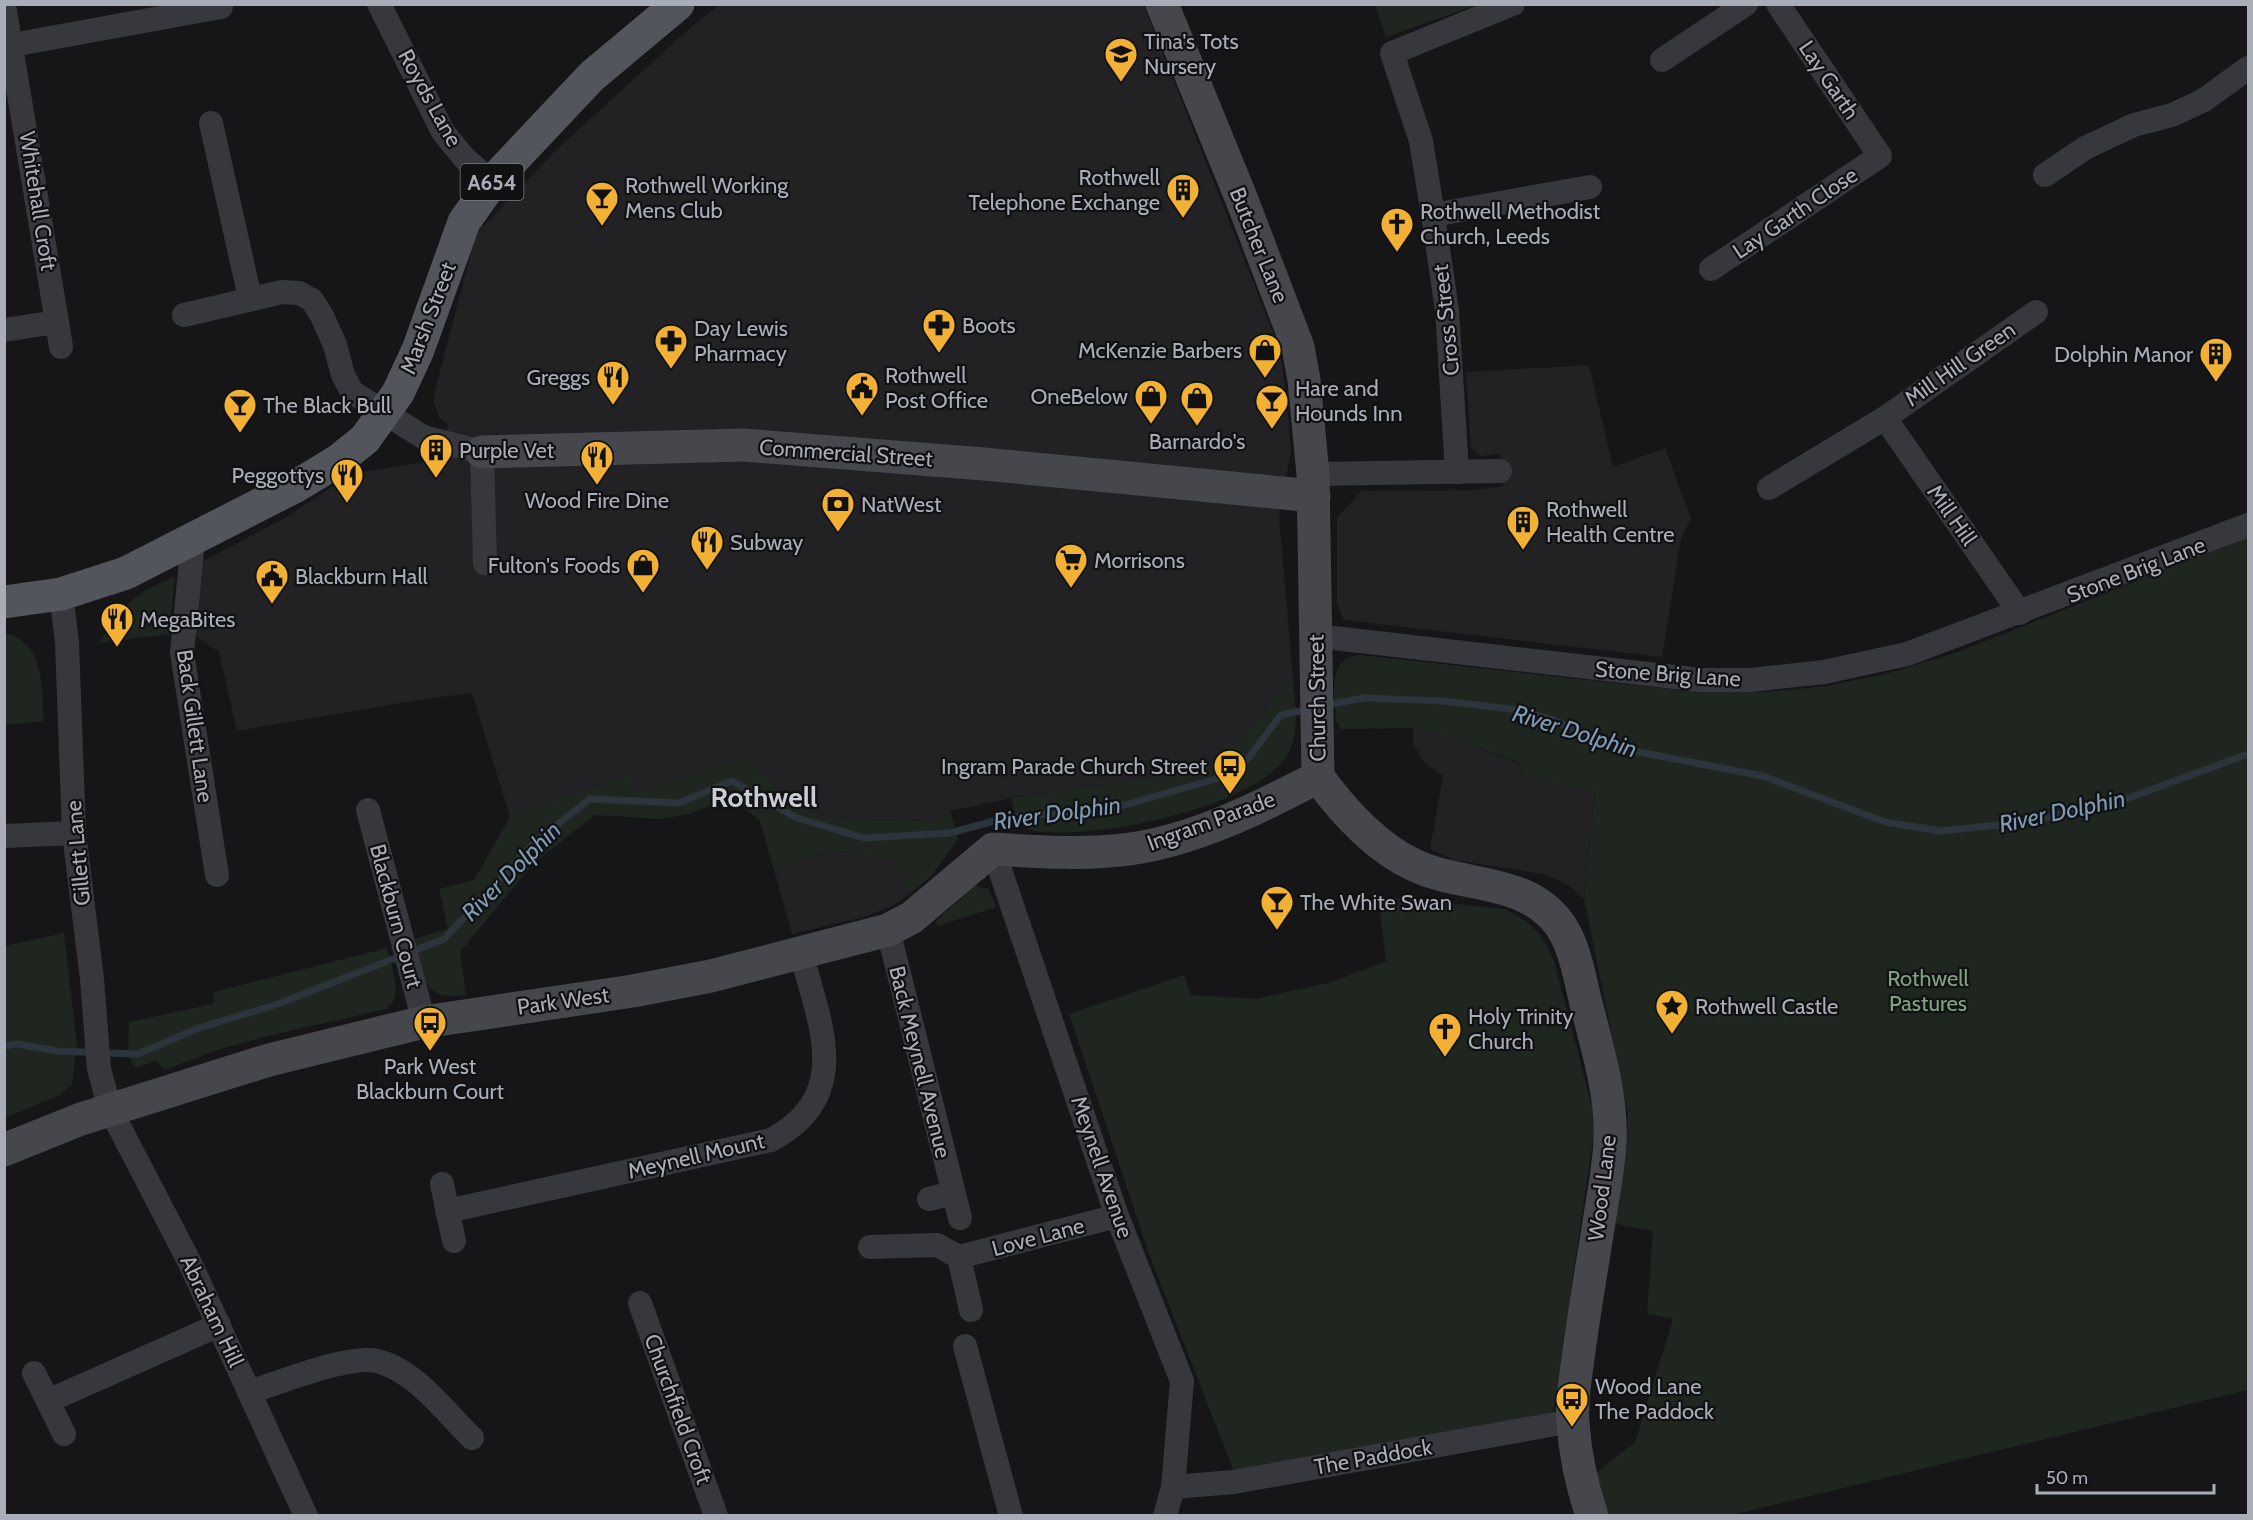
<svg xmlns="http://www.w3.org/2000/svg" width="2253" height="1520" font-family="Cabin,sans-serif">
<rect width="100%" height="100%" fill="#161618"/>
<!-- built -->
<g fill="#222225">
<polygon points="719,5 1144,5 1280,350 1287,402 1291,451 1279,516 1293,678 1220,765 1182,762 1174,774 1022,796 950,811 936,821 828,818 787,797 747,756 638,792 629,774 510,817 472,693 418,700 237,731 219,652 192,634 200,563 290,515 333,486 362,472 438,460 448,424 439,418 433,398 476,234 555,151 691,27"/>
<polygon points="1589,365 1613,467 1665,448 1691,519 1681,539 1662,657 1344,620 1337,604 1337,517 1362,491 1476,490 1503,486 1500,454 1481,456 1471,448 1466,372"/>
<polygon points="1413,728 1457,739 1519,764 1523,777 1595,792 1584,899 1568,885 1547,875 1454,860 1430,849 1443,776 1424,762 1413,743"/>
<polygon points="834,851 893,859 912,892 892,906 864,917 792,934 773,867"/>
</g>
<!-- green -->
<g fill="#1e261f">
<polygon points="1375,5 1375,4 1477,5 1386,37"/>
<path d="M2248,537V1390L1732,1515H1609L1595,1474L1635,1442L1673,1319L1647,1314L1653,1231L1611,1223L1625,1155L1628,1113L1584,899L1595,792L1523,777L1519,763L1457,739L1413,728L1339,729V723H1336C1335,698 1326,656 1361,655L1686,691L1766,692L1828,686L1893,672L1955,653Z"/>
<path d="M175,577L169,634L99,643C126,603 130,595 175,577Z"/>
<path d="M5,633C45,642 42,689 44,721L5,725Z"/>
<path d="M1293,678C1295,703 1300,731 1288,754C1260,805 1105,837 1050,832C1043,832 1034,832 1028,829C1016,822 1015,811 1011,798L1174,774L1182,762L1220,765Z"/>
<path d="M747,756L787,797L828,818L936,821L950,811L958,839L932,875L912,892L893,859L834,851L773,867L760,821L732,797L689,814L662,819L595,815L534,863L460,952L466,995C420,1002 424,975 414,939L448,929L439,889L474,880L510,817L629,774L638,792Z"/>
<polygon points="975,886 989,889 996,907 938,926 936,921"/>
<path d="M1386,897L1505,909C1530,921 1544,935 1554,961L1592,1107L1594,1132L1553,1412L1235,1474L1149,1254L1069,1014L1184,975L1191,995L1256,999L1332,982L1386,961L1379,904Z"/>
<polygon points="64,933 77,1046 72,1084 60,1095 5,1118 5,946"/>
<path d="M387,948C391,966 405,997 386,1009L268,1036L217,1050L165,1070L156,1061L136,1068L128,1056L129,1022L213,1004L214,992Z"/>
</g>
<g fill="none" stroke-linecap="round" stroke-linejoin="round">
<!-- stream -->
<g stroke="#2c353c" stroke-width="7">
<polyline points="1326,705 1364,698 1443,701 1519,710 1551,719 1618,748 1763,776 1885,822 1941,831 2027,822 2115,803 2248,754"/>
<polyline points="4,1046 18,1044 57,1051 138,1054 199,1028 278,1004 444,939 537,840 590,799 679,803 732,781 797,818 864,838 950,833 1009,817 1107,810 1237,773 1281,715 1309,709"/>
</g>
<!-- street -->
<g stroke="#37383d" stroke-width="24">
<polyline points="379,4 443,132 465,159 492,182"/>
<polyline points="4,5 57,322 4,330"/>
<polyline points="12,45 221,7"/>
<polyline points="1662,60 1746,4"/>
<polyline points="211,123 250,298"/>
<polyline points="2045,175 2085,148 2134,125 2172,115 2204,100 2248,68"/>
<polyline points="1433,215 1590,187"/>
<polyline points="1711,269 1880,156 1778,4"/>
<polyline points="184,315 282,292 299,293 312,300 322,316 335,345 343,375 352,392 423,437 482,452 485,563"/>
<polyline points="57,322 61,347"/>
<polyline points="1885,418 2020,613"/>
<polyline points="1457,472 1447,310 1433,215 1421,141 1392,53 1513,4"/>
<polyline points="1313,474 1500,471"/>
<polyline points="1769,488 1885,418 2036,312"/>
<polyline points="193,541 182,653 217,875"/>
<polyline points="61,594 67,642 74,833 92,979 99,1069 110,1109 190,1263 306,1516"/>
<polyline points="1316,636 1701,680 1750,680 1824,672 1907,654 2248,525"/>
<polyline points="368,810 424,1022"/>
<polyline points="4,836 74,833"/>
<polyline points="993,849 1117,1216 1182,1381 1173,1487 1165,1516"/>
<polyline points="888,930 960,1218"/>
<polyline points="442,1184 454,1241"/>
<polyline points="929,1199 953,1193"/>
<path d="M447,1211L771,1140C854,1096 820,1025 801,953"/>
<polyline points="870,1247 937,1245 959,1257 1117,1216"/>
<polyline points="959,1257 971,1310"/>
<polyline points="640,1303 716,1516"/>
<polyline points="965,1346 1011,1516"/>
<polyline points="34,1373 64,1434"/>
<path d="M249,1392C279,1383 349,1354 377,1361C415,1370 445,1412 472,1438"/>
<polyline points="48,1401 219,1325"/>
<polyline points="1173,1487 1234,1482 1572,1421"/>
</g>
<!-- secondary -->
<g stroke="#45474d" stroke-width="33">
<path d="M1162,4L1242,200L1298,347L1304,380L1313,474L1318,777C1343,811 1375,847 1414,865C1462,888 1526,877 1560,925C1576,948 1580,981 1587,1007C1598,1050 1612,1096 1610,1140C1609,1166 1604,1191 1600,1216C1593,1261 1585,1306 1579,1351C1576,1374 1571,1399 1573,1423C1575,1454 1582,1486 1592,1516"/>
<polyline points="482,452 743,445 984,464 1314,496"/>
<path d="M4,1150L81,1119L269,1060L424,1022L633,991L711,976L888,930L911,918L993,849C1039,852 1085,855 1130,849C1195,840 1261,807 1318,777"/>
</g>
<!-- primary -->
<polyline stroke="#53555c" stroke-width="33" points="4,602 61,594 126,573 298,485 339,460 365,439 398,393 418,350 464,222 492,182 592,76 678,4"/>
</g>
<!-- icons -->
<defs>
<g id="school-pin" transform="scale(1.725)"><path d="M0 17L-7.5 6A9.5 9.5 0 1 1 7.5 6Z" fill="#f2b134" stroke="#111113"/><path d="M0-5L7-2L0 1L-7-2ZM-4 1L0 2.5L4 1V4Q0 6-4 4Z" fill="#111"/></g>
<g id="building-pin" transform="scale(1.725)"><path d="M0 17L-7.5 6A9.5 9.5 0 1 1 7.5 6Z" fill="#f2b134" stroke="#111113"/><path d="M-4-6H4V6H1V3H-1V6H-4ZM-2.5-4.3h1.7v1.8h-1.7ZM.8-4.3h1.7v1.8H.8ZM-2.5-1h1.7V.8h-1.7ZM.8-1h1.7V.8H.8Z" fill="#111"/></g>
<g id="bar-pin" transform="scale(1.725)"><path d="M0 17L-7.5 6A9.5 9.5 0 1 1 7.5 6Z" fill="#f2b134" stroke="#111113"/><path d="M-6-5H6L.8 .8V4.5H3.5V6h-7V4.5H-.8V.8Z" fill="#111"/></g>
<g id="church-pin" transform="scale(1.725)"><path d="M0 17L-7.5 6A9.5 9.5 0 1 1 7.5 6Z" fill="#f2b134" stroke="#111113"/><path d="M-1.2-6h2.4v3.5h3.3v2.4h-3.3V6h-2.4V-.1h-3.3v-2.4h3.3Z" fill="#111"/></g>
<g id="pharmacy-pin" transform="scale(1.725)"><path d="M0 17L-7.5 6A9.5 9.5 0 1 1 7.5 6Z" fill="#f2b134" stroke="#111113"/><path d="M-2-6h4v4h4v4h-4v4h-4v-4h-4v-4h4Z" fill="#111"/></g>
<g id="shop-pin" transform="scale(1.725)"><path d="M0 17L-7.5 6A9.5 9.5 0 1 1 7.5 6Z" fill="#f2b134" stroke="#111113"/><path d="M-5-2.5h2.3a2.7 3.5 0 0 1 5.4 0H5L5.5 6h-11ZM-1.5-2.5h3a1.5 2.3 0 0 0-3 0Z" fill="#111"/></g>
<g id="restaurant-pin" transform="scale(1.725)"><path d="M0 17L-7.5 6A9.5 9.5 0 1 1 7.5 6Z" fill="#f2b134" stroke="#111113"/><path d="M-5-6h1v4h1v-4h1v4h1v-4h1v5L-1.5 .5V6h-2V.5L-5-1ZM5-6V6H3V1.5H1.5Q1.5-4 5-6Z" fill="#111"/></g>
<g id="civic-pin" transform="scale(1.725)"><path d="M0 17L-7.5 6A9.5 9.5 0 1 1 7.5 6Z" fill="#f2b134" stroke="#111113"/><path d="M-.6-6.5H3V-4.5H.6V-3L4-1V1h2V6H-6V1h2V-1L-.6-3ZM-1.2 2.5V6h2.4V2.5Z" fill="#111"/></g>
<g id="bank-pin" transform="scale(1.725)"><path d="M0 17L-7.5 6A9.5 9.5 0 1 1 7.5 6Z" fill="#f2b134" stroke="#111113"/><path d="M-6-4H6V4H-6ZM0-2.3a2.3 2.3 0 1 0 0 4.6a2.3 2.3 0 1 0 0-4.6Z" fill="#111"/></g>
<g id="supermarket-pin" transform="scale(1.725)"><path d="M0 17L-7.5 6A9.5 9.5 0 1 1 7.5 6Z" fill="#f2b134" stroke="#111113"/><path d="M-6-5.5h2.5l.6 2H6L4.5 2H-2.5L-4.4-4H-6ZM-1.5 3.2a1.3 1.3 0 1 0 .1 0ZM3 3.2a1.3 1.3 0 1 0 .1 0Z" fill="#111"/></g>
<g id="bus-pin" transform="scale(1.725)"><path d="M0 17L-7.5 6A9.5 9.5 0 1 1 7.5 6Z" fill="#f2b134" stroke="#111113"/><path d="M-5-6H5V4H4V6H2V4H-2V6H-4V4H-5ZM-3.5-4V0h7V-4ZM-3.5 1.2v1.5H-2V1.2ZM2 1.2v1.5H3.5V1.2Z" fill="#111"/></g>
<g id="sight-pin" transform="scale(1.725)"><path d="M0 17L-7.5 6A9.5 9.5 0 1 1 7.5 6Z" fill="#f2b134" stroke="#111113"/><path d="M0-6L1.8-2.2L6-1.7L2.9 1.2L3.7 5.4L0 3.3L-3.7 5.4L-2.9 1.2L-6-1.7L-1.8-2.2Z" fill="#111"/></g>
</defs>
<g fill-rule="evenodd">
<use href="#school-pin" x="1121" y="54"/>
<use href="#building-pin" x="1183" y="190"/>
<use href="#bar-pin" x="602" y="198"/>
<use href="#church-pin" x="1397" y="224"/>
<use href="#pharmacy-pin" x="939" y="325"/>
<use href="#pharmacy-pin" x="671" y="341"/>
<use href="#shop-pin" x="1265" y="350"/>
<use href="#building-pin" x="2216" y="354"/>
<use href="#restaurant-pin" x="613" y="377"/>
<use href="#civic-pin" x="862" y="388"/>
<use href="#shop-pin" x="1151" y="396"/>
<use href="#shop-pin" x="1197" y="398"/>
<use href="#bar-pin" x="1272" y="401"/>
<use href="#bar-pin" x="240" y="405"/>
<use href="#building-pin" x="436" y="450"/>
<use href="#restaurant-pin" x="597" y="457"/>
<use href="#restaurant-pin" x="347" y="475"/>
<use href="#bank-pin" x="838" y="504"/>
<use href="#building-pin" x="1523" y="522"/>
<use href="#restaurant-pin" x="707" y="542"/>
<use href="#supermarket-pin" x="1071" y="560"/>
<use href="#shop-pin" x="643" y="565"/>
<use href="#civic-pin" x="272" y="576"/>
<use href="#restaurant-pin" x="117" y="619"/>
<use href="#bus-pin" x="1230" y="766"/>
<use href="#bar-pin" x="1277" y="902"/>
<use href="#sight-pin" x="1672" y="1006"/>
<use href="#bus-pin" x="430" y="1023"/>
<use href="#church-pin" x="1445" y="1029"/>
<use href="#bus-pin" x="1572" y="1399"/>
</g>
<g text-anchor="middle" dominant-baseline="central" stroke-width="4.5" stroke-linejoin="round" paint-order="stroke">
<!-- shield labels -->
<rect fill="#111113" stroke="#7b7e86" stroke-width="1.5" x="460.5" y="164" width="63" height="36" rx="4.5"/>
<g font-size="21" font-weight="bold" fill="#a8adb8">
<text x="492" y="182">A654</text>
</g>
<!-- poi labels -->
<g font-size="22" fill="#a8adb8" stroke="#111113" text-anchor="start">
<text x="1144" y="41">Tina's Tots<tspan x="1144" dy="25">Nursery</tspan></text>
<text x="1160" y="177" text-anchor="end">Rothwell<tspan x="1160" dy="25">Telephone Exchange</tspan></text>
<text x="625" y="185">Rothwell Working<tspan x="625" dy="25">Mens Club</tspan></text>
<text x="1420" y="211">Rothwell Methodist<tspan x="1420" dy="25">Church, Leeds</tspan></text>
<text x="962" y="325">Boots</text>
<text x="694" y="328">Day Lewis<tspan x="694" dy="25">Pharmacy</tspan></text>
<text x="1242" y="350" text-anchor="end">McKenzie Barbers</text>
<text x="2193" y="354" text-anchor="end">Dolphin Manor</text>
<text x="885" y="375">Rothwell<tspan x="885" dy="25">Post Office</tspan></text>
<text x="590" y="377" text-anchor="end">Greggs</text>
<text x="1295" y="388">Hare and<tspan x="1295" dy="25">Hounds Inn</tspan></text>
<text x="1128" y="396" text-anchor="end">OneBelow</text>
<text x="263" y="405">The Black Bull</text>
<text x="1197" y="441" text-anchor="middle">Barnardo's</text>
<text x="459" y="450">Purple Vet</text>
<text x="324" y="475" text-anchor="end">Peggottys</text>
<text x="597" y="500" text-anchor="middle">Wood Fire Dine</text>
<text x="861" y="504">NatWest</text>
<text x="1546" y="509">Rothwell<tspan x="1546" dy="25">Health Centre</tspan></text>
<text x="730" y="542">Subway</text>
<text x="1094" y="560">Morrisons</text>
<text x="620" y="565" text-anchor="end">Fulton's Foods</text>
<text x="295" y="576">Blackburn Hall</text>
<text x="140" y="619">MegaBites</text>
<text x="1207" y="766" text-anchor="end">Ingram Parade Church Street</text>
<text x="1300" y="902">The White Swan</text>
<text x="1695" y="1006">Rothwell Castle</text>
<text x="1468" y="1016">Holy Trinity<tspan x="1468" dy="25">Church</tspan></text>
<text x="430" y="1066" text-anchor="middle">Park West<tspan x="430" dy="25">Blackburn Court</tspan></text>
<text x="1595" y="1386">Wood Lane<tspan x="1595" dy="25">The Paddock</tspan></text>
</g>
<!-- street labels -->
<g font-size="22" fill="#a8adb8" stroke="#111113">
<text transform="translate(1829 80) rotate(56)">Lay Garth</text>
<text transform="translate(430 98) rotate(61)">Royds Lane</text>
<text transform="translate(38 201) rotate(81)">Whitehall Croft</text>
<text transform="translate(1795 213) rotate(-34)">Lay Garth Close</text>
<text transform="translate(1259 245) rotate(68)">Butcher Lane</text>
<text transform="translate(428 318) rotate(-69)">Marsh Street</text>
<text transform="translate(1446 320) rotate(-96)">Cross Street</text>
<text transform="translate(1960 364) rotate(-35)">Mill Hill Green</text>
<text transform="translate(846 453) rotate(4)">Commercial Street</text>
<text transform="translate(1952 515) rotate(55)">Mill Hill</text>
<text transform="translate(2136 570) rotate(-21)">Stone Brig Lane</text>
<text transform="translate(1668 674) rotate(4)">Stone Brig Lane</text>
<text transform="translate(1317 698) rotate(-91)">Church Street</text>
<text transform="translate(195 726) rotate(82)">Back Gillett Lane</text>
<text transform="translate(1211 821) rotate(-20)">Ingram Parade</text>
<text transform="translate(78 853) rotate(-95)">Gillett Lane</text>
<text transform="translate(396 916) rotate(75)">Blackburn Court</text>
<text transform="translate(563 1001) rotate(-8)">Park West</text>
<text transform="translate(920 1062) rotate(76)">Back Meynell Avenue</text>
<text transform="translate(696 1156) rotate(-13)">Meynell Mount</text>
<text transform="translate(1102 1167) rotate(71)">Meynell Avenue</text>
<text transform="translate(1602 1188) rotate(-83)">Wood Lane</text>
<text transform="translate(1038 1237) rotate(-15)">Love Lane</text>
<text transform="translate(212 1311) rotate(65)">Abraham Hill</text>
<text transform="translate(678 1409) rotate(70)">Churchfield Croft</text>
<text transform="translate(1373 1457) rotate(-10)">The Paddock</text>
</g>
<!-- park labels -->
<g font-size="22" fill="#7fa381" stroke="#111113">
<text x="1928" y="978">Rothwell<tspan x="1928" dy="25">Pastures</tspan></text>
</g>
<!-- water labels -->
<g font-size="24" font-style="italic" fill="#7f9bb3" stroke="#111113">
<text transform="translate(1575 731) rotate(17)">River Dolphin</text>
<text transform="translate(2062 811) rotate(-12)">River Dolphin</text>
<text transform="translate(1057 813) rotate(-8)">River Dolphin</text>
<text transform="translate(511 871) rotate(-45)">River Dolphin</text>
</g>
<!-- district labels -->
<g font-size="28" font-weight="bold" fill="#c9ccd4" stroke="#111113">
<text x="764" y="797">Rothwell</text>
</g>
</g>
<!-- border -->
<rect width="2253" height="1520" fill="none" stroke="#a8adb8" stroke-width="12"/>
<!-- scale -->
<path d="M2037 1484v9h177v-9" fill="none" stroke="#a8adb8" stroke-width="3"/>
<text x="2046" y="1484" font-size="18" fill="#a8adb8" stroke="#111113" stroke-width="4.5" paint-order="stroke">50 m</text>
</svg>
